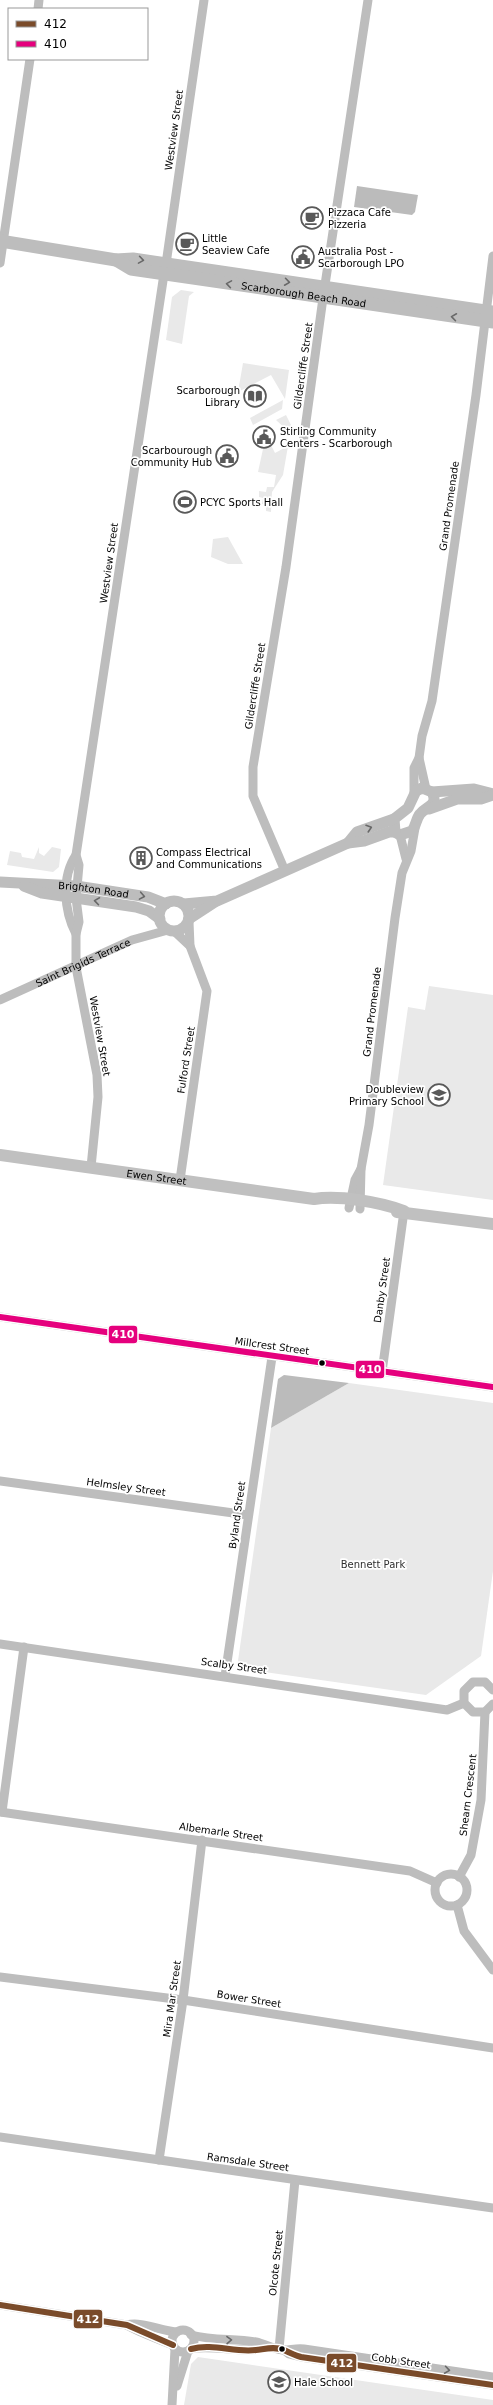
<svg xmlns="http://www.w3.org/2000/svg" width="493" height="2405" font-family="'DejaVu Sans',sans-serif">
<rect width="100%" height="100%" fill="#fff"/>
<!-- green -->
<g fill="#e9e9e9">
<polygon points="181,290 194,292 189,296 182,344 166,340 172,297"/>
<polygon points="243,363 289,370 285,399 271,375 238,392"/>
<polygon points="283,400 282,409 253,425 250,418"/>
<polygon points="286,415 291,425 288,431 276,420"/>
<polygon points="271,445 275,453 288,446 283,475 272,492 271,512 266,511 266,505 262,504 263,498 259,497 259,491 266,492 267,487 274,487 276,475 258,472 263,449"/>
<polygon points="228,537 243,564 228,564 211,557 213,539"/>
<polygon points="39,847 39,853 44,856 52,847 61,849 59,867 53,872 7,865 10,851 21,853 22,857 34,859"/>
<polygon points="429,986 493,995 493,1200 383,1185 408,1007 425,1010"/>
<polygon points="349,1383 493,1403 493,1571 481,1656 426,1695 237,1668 271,1428"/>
<polygon points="198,2357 493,2400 493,2405 184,2405 191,2364"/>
</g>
<!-- water -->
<g fill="#bbb">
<polygon points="357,186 418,195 415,212 412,215 354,207"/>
<polygon points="284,1375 349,1383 271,1428 278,1379"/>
</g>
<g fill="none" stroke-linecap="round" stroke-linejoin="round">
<!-- minor -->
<g stroke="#bdbdbd" stroke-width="9">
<polyline points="38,9 39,0"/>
<polyline points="0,263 30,59"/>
<polyline points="166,264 204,0"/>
<polyline points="419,758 426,789"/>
<polyline points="414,794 414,768 419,758 422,736 432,701 476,395 493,256"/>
<polyline points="400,835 406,859"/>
<polyline points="285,871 253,796 253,767 286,567 323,298 368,0"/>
<polyline points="189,922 190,946"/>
<polyline points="174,931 190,946 207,991 180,1180"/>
<path d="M76,934C64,911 61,877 76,855"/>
<path id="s1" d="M0,1000L132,940L168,930"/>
<polyline points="91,1167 98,1097 97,1075 76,967 76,934 79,922 76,898 79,865 76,855 164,274"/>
<polyline points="349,1208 355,1180 361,1169"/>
<polyline points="360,1209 361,1169 369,1125 395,918 402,873 411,851 415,828"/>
<polyline points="0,1317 493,1387"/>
<polyline points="382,1372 404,1211"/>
<polyline points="0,1481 248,1515"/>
<polyline points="0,1644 447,1710 464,1703"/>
<polyline points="225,1676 272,1357"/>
<polyline points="493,1690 485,1682 473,1682 464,1691 464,1703 473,1712 485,1712 493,1704"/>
<polyline points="0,1812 410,1871 437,1883"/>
<polyline points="2,1812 24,1647"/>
<circle cx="451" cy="1890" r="16"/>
<polyline points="459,1877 471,1855 481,1800 485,1712"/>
<polyline points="457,1905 464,1931 493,1970"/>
<polyline points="0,1977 183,2000 493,2048"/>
<polyline points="0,2137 493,2208"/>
<polyline points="159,2160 183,2000 202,1840"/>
<path d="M0,2305L127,2325C141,2321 161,2331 176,2332"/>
<path d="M127,2325C130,2328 165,2342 173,2345"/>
<circle cx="183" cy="2341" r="11"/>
<path d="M191,2335C215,2341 234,2338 256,2342C265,2344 273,2349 283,2350C290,2350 297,2348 304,2349L493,2377"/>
<path d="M191,2349C212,2344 249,2355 265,2347"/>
<polyline points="279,2349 295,2180"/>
<polyline points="284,2350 289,2354 301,2357 493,2385"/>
<polyline points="177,2386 188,2351"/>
<polyline points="172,2405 175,2349"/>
</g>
<!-- tertiary -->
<g stroke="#bdbdbd" stroke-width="11">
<path d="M422,788L432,792C439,806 426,806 420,814C416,819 416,826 412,831L400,835L395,832L394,819L408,808L416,791Z"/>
<polyline points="432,792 474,789 493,794"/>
<polyline points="429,809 457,799 481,799 493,795"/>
<polyline points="348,843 357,832 394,819"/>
<path id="s2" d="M0,882L76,886L148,897L166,904"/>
<polyline points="24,886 42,893 136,907 149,911 160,919"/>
<circle cx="174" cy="916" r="15"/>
<polyline points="184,904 217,901 348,843 364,841 389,832 395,832"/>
<polyline points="189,919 215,902"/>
</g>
<!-- secondary -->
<g stroke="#c0c0c0" stroke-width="12">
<path id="s3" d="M0,1155L314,1199C339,1195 380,1202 404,1211"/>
<polyline points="397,1212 493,1224"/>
</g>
<!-- primary -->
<g stroke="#bdbdbd" stroke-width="13">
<polyline points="0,241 116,260 133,259 493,312"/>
<path id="s4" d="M116,260L131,269L493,322"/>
</g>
<!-- bus-1 casing -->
<g stroke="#fff" stroke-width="9">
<g id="bus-1">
<polyline points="0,2305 127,2325 173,2345"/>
<path d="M191,2349C213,2343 235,2353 256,2350C265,2349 275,2346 284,2350C290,2353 294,2355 301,2357L493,2385"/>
</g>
</g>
<!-- bus-2 casing -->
<g stroke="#fff" stroke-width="9">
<polyline id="bus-2" points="0,1317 493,1387"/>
</g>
<!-- bus-1 -->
<use href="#bus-1" stroke="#7a4b2a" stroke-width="6"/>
<!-- bus-2 -->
<use href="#bus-2" stroke="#e5007d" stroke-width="6"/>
</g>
<!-- one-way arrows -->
<defs><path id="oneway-chevron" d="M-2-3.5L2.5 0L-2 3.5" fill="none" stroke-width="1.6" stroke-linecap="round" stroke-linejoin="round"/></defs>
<g stroke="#686868">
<use href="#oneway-chevron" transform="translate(141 260) rotate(9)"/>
<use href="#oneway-chevron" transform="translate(287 282) rotate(8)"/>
<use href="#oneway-chevron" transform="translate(229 284) rotate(-171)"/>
<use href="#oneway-chevron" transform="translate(454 317) rotate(-172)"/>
<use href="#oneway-chevron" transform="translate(369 828) rotate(-18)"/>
<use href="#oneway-chevron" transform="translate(142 896) rotate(10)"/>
<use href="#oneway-chevron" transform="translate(97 901) rotate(-172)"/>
<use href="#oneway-chevron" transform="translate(229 2340) rotate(-1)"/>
<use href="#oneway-chevron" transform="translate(447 2370) rotate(8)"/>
</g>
<!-- icons -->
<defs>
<g id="cafe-ring" transform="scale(1.15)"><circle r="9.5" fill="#fff" stroke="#595959" stroke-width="1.5"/><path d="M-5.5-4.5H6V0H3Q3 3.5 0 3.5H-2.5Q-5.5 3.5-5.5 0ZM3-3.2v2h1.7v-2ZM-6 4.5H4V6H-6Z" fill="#595959"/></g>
<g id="civic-ring" transform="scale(1.15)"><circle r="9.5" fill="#fff" stroke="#595959" stroke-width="1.5"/><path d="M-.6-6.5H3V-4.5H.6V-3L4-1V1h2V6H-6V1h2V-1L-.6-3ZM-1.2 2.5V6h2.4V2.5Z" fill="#595959"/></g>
<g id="library-ring" transform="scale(1.15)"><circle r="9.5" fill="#fff" stroke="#595959" stroke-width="1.5"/><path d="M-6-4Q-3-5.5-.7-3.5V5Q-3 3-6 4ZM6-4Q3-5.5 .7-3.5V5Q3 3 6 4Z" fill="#595959"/></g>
<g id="stadium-ring" transform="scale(1.15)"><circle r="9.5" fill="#fff" stroke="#595959" stroke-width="1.5"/><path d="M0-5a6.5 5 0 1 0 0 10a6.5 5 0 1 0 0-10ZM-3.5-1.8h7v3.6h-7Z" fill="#595959"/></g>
<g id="building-ring" transform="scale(1.15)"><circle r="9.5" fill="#fff" stroke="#595959" stroke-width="1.5"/><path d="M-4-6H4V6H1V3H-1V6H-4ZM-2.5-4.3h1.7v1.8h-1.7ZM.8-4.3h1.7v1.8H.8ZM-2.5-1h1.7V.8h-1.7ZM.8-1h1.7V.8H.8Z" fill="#595959"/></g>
<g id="school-ring" transform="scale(1.15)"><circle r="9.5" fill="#fff" stroke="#595959" stroke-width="1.5"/><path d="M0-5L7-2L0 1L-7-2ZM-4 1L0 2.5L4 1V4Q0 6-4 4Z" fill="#595959"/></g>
</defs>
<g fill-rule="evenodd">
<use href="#cafe-ring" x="312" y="218"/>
<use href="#cafe-ring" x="187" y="244"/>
<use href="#civic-ring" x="303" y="257"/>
<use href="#library-ring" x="255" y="396"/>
<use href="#civic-ring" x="264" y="437"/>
<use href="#civic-ring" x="227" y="456"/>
<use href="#stadium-ring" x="185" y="502"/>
<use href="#building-ring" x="141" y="858"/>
<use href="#school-ring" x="439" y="1095"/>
<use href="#school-ring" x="279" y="2382"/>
</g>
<!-- markers -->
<g fill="#000" stroke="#fff" stroke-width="1.5">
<circle cx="322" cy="1363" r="3.5"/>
<circle cx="282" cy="2349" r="3.5"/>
</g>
<g text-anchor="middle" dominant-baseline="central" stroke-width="3.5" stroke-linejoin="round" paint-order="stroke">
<!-- street labels -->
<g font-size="10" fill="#000" stroke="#fff">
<text transform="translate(174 130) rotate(-82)">Westview Street</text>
<text stroke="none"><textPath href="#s4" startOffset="192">Scarborough Beach Road</textPath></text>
<text transform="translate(303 366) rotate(-82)">Gildercliffe Street</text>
<text transform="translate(449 506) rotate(-82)">Grand Promenade</text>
<text transform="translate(109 563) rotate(-82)">Westview Street</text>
<text transform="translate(255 686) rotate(-81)">Gildercliffe Street</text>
<text stroke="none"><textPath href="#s2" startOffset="94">Brighton Road</textPath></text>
<text stroke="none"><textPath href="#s1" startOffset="91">Saint Brigids Terrace</textPath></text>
<text transform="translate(372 1012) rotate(-83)">Grand Promenade</text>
<text transform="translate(100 1036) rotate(80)">Westview Street</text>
<text transform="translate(186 1060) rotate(-81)">Fulford Street</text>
<text stroke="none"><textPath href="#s3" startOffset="158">Ewen Street</textPath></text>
<text transform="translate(382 1290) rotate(-82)">Danby Street</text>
<text transform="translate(272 1346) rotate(8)">Millcrest Street</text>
<text transform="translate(126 1487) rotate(8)">Helmsley Street</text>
<text transform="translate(237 1515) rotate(-82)">Byland Street</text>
<text transform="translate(234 1666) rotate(8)">Scalby Street</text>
<text transform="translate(468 1795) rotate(-83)">Shearn Crescent</text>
<text transform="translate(221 1832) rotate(8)">Albemarle Street</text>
<text transform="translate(172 1999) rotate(-82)">Mira Mar Street</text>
<text transform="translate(249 1999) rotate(9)">Bower Street</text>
<text transform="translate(248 2162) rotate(8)">Ramsdale Street</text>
<text transform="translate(276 2263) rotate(-84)">Olcote Street</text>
<text transform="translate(401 2361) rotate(8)">Cobb Street</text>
</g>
<!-- poi labels -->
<g font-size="10" fill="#000" stroke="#fff" text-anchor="start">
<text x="328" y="212">Pizzaca Cafe<tspan x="328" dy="12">Pizzeria</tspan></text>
<text x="202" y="238">Little<tspan x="202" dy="12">Seaview Cafe</tspan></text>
<text x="318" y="251">Australia Post -<tspan x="318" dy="12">Scarborough LPO</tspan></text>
<text x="240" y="390" text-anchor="end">Scarborough<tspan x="240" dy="12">Library</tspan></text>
<text x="280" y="431">Stirling Community<tspan x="280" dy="12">Centers - Scarborough</tspan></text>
<text x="212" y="450" text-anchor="end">Scarbourough<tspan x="212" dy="12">Community Hub</tspan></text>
<text x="200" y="502">PCYC Sports Hall</text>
<text x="156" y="852">Compass Electrical<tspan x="156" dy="12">and Communications</tspan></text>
<text x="424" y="1089" text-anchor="end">Doubleview<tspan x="424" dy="12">Primary School</tspan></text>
<text x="294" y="2382">Hale School</text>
</g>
<!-- park labels -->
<g font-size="10" fill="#2e2e2e" stroke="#fff">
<text x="373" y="1564">Bennett Park</text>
</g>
</g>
<g stroke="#fff" stroke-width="1.5">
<rect x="108" y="1325" width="30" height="19" rx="4" fill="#e5007d"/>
<rect x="355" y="1360" width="30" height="19" rx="4" fill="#e5007d"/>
<rect x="73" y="2309" width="30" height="20" rx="4" fill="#7a4b2a"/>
<rect x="326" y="2353" width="31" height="20" rx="4" fill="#7a4b2a"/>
</g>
<g font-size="11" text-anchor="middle" font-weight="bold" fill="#fff">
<text x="123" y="1338">410</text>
<text x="370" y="1373">410</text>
<text x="88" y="2323">412</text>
<text x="342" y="2367">412</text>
</g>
<!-- legend -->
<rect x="8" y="8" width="140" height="52" fill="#ffffff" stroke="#999999"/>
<rect x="16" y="21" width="20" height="6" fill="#7a4b2a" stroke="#999999"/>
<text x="44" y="28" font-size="12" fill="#000000">412</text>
<rect x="16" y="41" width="20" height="6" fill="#e5007d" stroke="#999999"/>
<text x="44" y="48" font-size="12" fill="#000000">410</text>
</svg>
